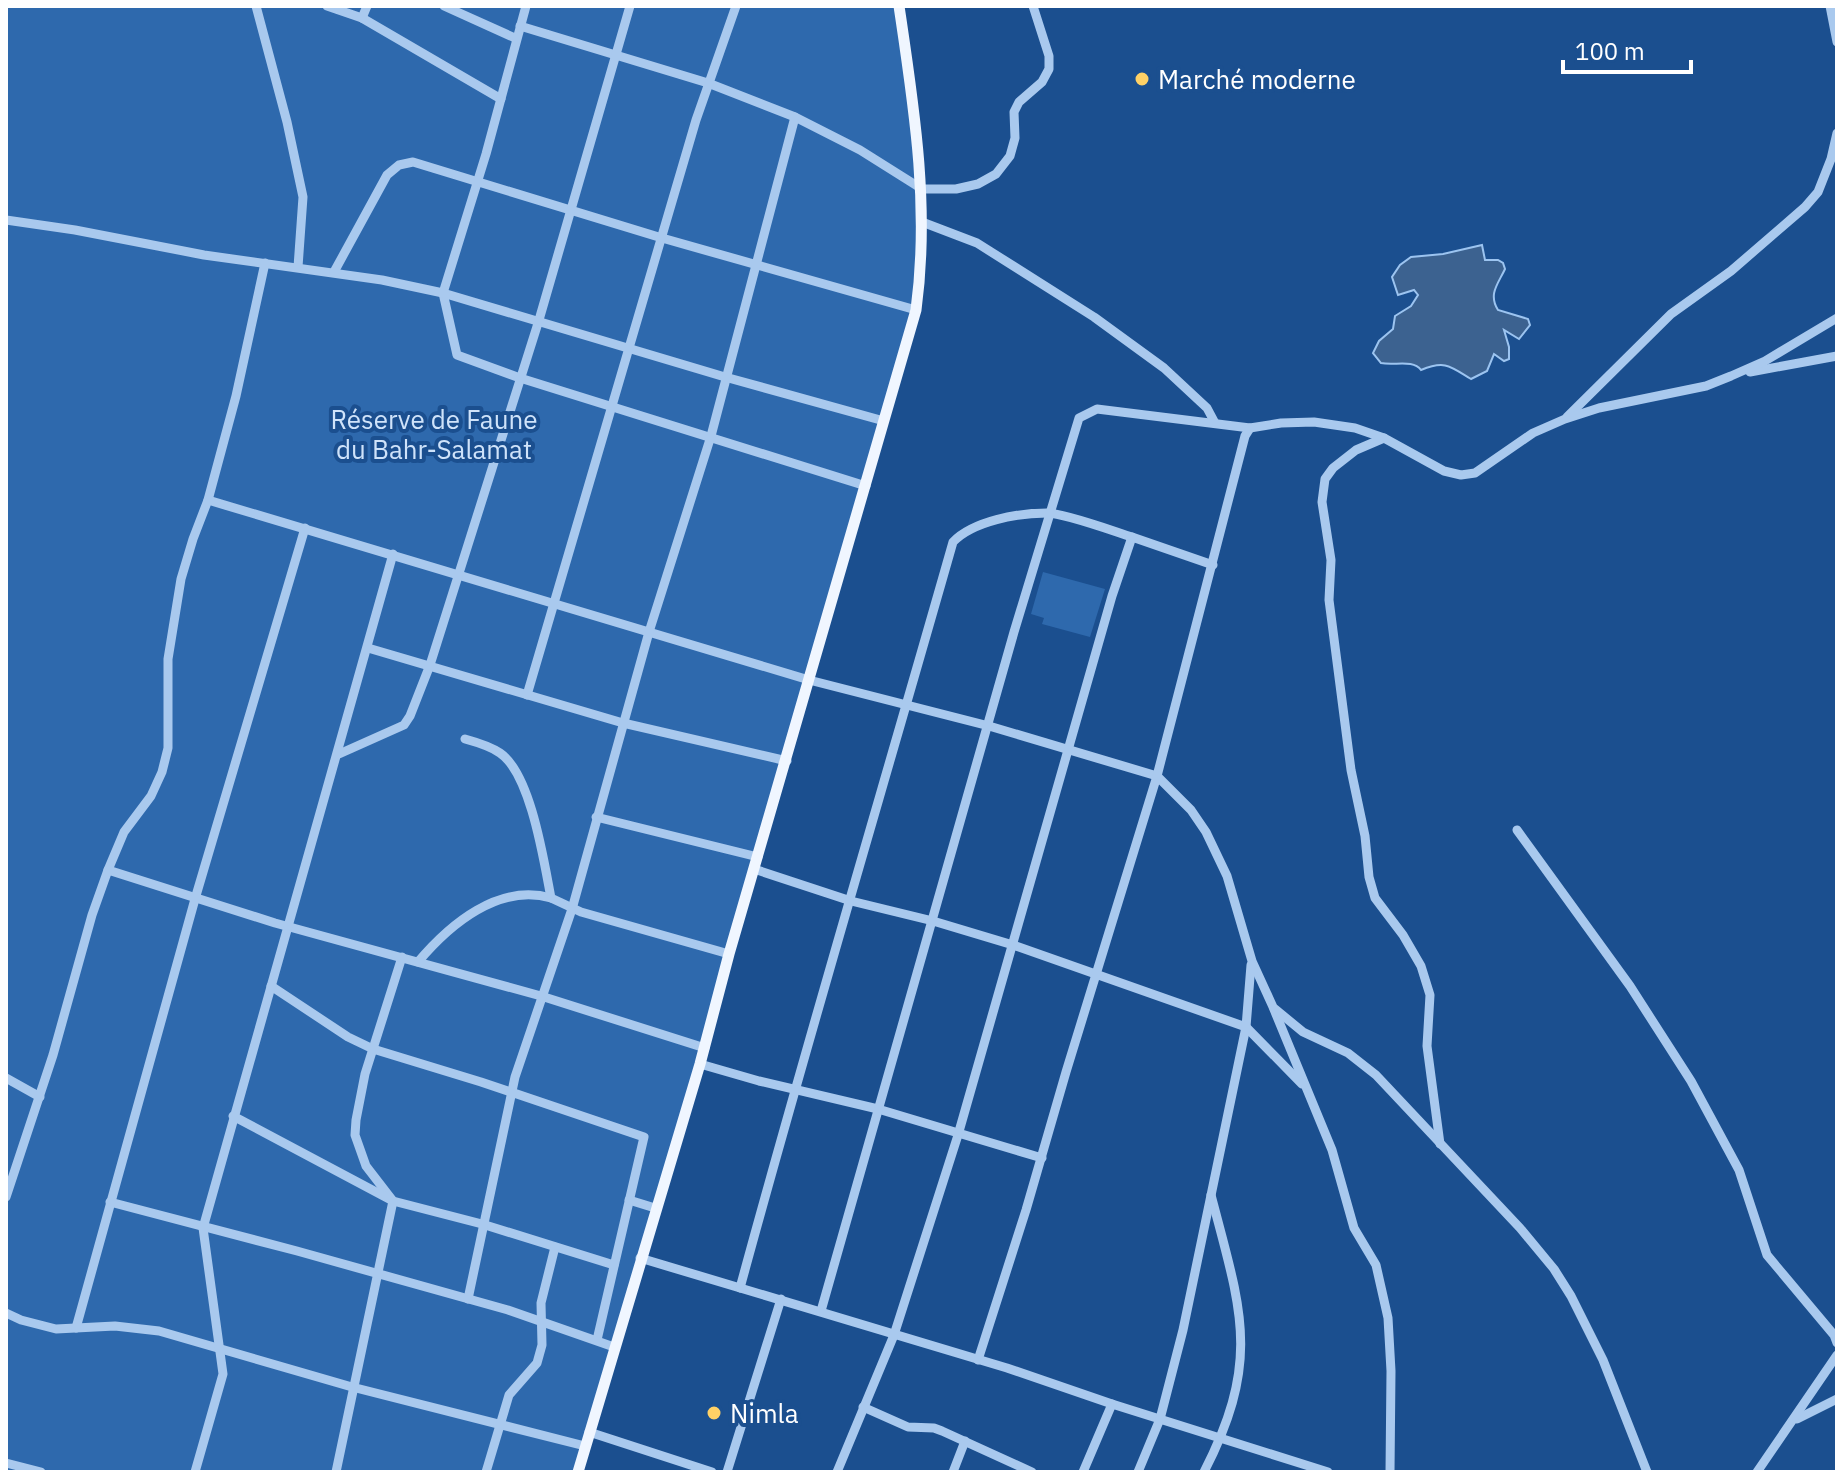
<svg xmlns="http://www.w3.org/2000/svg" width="1843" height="1478" font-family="'IBM Plex Sans',sans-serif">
<rect width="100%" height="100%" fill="#1b4f8f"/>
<!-- green -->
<g fill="#2e69ad">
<polygon points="6,6 900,6 914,103 920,278 578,1472 6,1472"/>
<polygon points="1043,572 1105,589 1090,637 1042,624 1044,618 1031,614"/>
</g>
<!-- water -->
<path fill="#3c6290" stroke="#9cc4f0" stroke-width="2" d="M1482,245L1485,260H1498L1503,263L1505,269C1498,284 1488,294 1498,310L1528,319L1530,325L1519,339L1504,330L1509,347V359L1504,361L1494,354L1487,371L1471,379C1450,366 1445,360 1421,370C1413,359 1394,366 1381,363L1373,353L1379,341L1393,329L1395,316L1411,306L1418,295L1414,290L1398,295L1392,277L1400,265L1411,257L1443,254Z"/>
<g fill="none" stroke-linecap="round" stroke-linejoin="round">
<!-- minor -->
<g stroke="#a9c9ee" stroke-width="9">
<polyline points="256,6 287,122 303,197 298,267"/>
<polyline points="327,6 362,18 501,99"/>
<polyline points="444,6 515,38"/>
<polyline points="526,6 486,154 443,293 457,355 520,378 866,486"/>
<polyline points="1830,6 1837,42"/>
<polyline points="362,18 367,6"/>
<polyline points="520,26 708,83 795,117 860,150 922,189 956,189 978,184 996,174 1010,156 1015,138 1014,112 1019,102 1042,82 1049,69 1049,56 1033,6"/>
<polyline points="6,220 75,230 204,255 382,280 443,293 725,377 884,421"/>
<polyline points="922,222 977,243 1094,317 1164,368 1207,408 1215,423"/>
<polyline points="334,272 387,175 399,165 413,162 662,238 916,310"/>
<polyline points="1750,372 1837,356"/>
<polyline points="1567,417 1671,314 1731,271 1805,207 1818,192 1831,159 1837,133"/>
<polyline points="1384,438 1356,450 1333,468 1325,479 1322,502 1331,560 1329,600 1351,770 1365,836 1369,877 1375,898 1403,935 1421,966 1430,995 1427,1046 1440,1144"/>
<polyline points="208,500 809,680 989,726 1157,776 1191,810 1206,832 1227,876 1252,961 1273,1007 1332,1150 1354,1228 1376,1265 1388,1318 1391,1371 1390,1472"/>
<polyline points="368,648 623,723 787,761"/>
<polyline points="527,695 696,120 736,6"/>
<path d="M465,739C476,742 490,746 500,753C531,774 544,862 551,898L581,912L729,954"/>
<polyline points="339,754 404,725 410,716 430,665 539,320 630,6"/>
<polyline points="596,817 758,857"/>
<polyline points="1517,830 1630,986 1691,1081 1739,1170 1767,1255 1834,1335 1837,1343"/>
<polyline points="754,869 851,901 933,921 1013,945 1246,1027 1302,1084"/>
<polyline points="108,870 124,832 151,796 162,772 168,748 168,659 181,579 193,539 208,500 236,396 265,263"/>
<polyline points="402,957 365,1074 356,1120 355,1135 366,1166 393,1201 482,1224 614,1265"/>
<path d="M418,962C450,924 499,883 551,898"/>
<polyline points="271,986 348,1037 373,1049 481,1082 644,1137 597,1340"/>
<polyline points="1275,1009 1303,1032 1348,1053 1376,1075 1520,1228 1554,1269 1571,1296 1603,1360 1647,1472"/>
<polyline points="700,1064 759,1081 878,1109 1042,1158"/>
<polyline points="6,1078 40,1097"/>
<polyline points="233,1116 393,1201 336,1472"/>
<polyline points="6,1197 53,1055 92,915 108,870 275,923 541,996 705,1048"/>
<polyline points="629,1200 655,1208"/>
<polyline points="110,1202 297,1251 508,1310 614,1347"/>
<polyline points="640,1258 1007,1368 1112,1404 1328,1472"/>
<path d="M740,1288C808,1038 882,791 953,542C973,521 1018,513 1047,513C1064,513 1113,531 1132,537"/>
<polyline points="468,1299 515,1077 572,909 649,632 711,436 795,117"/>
<polyline points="821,1311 1014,632 1079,418 1097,409 1250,428 1281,423 1314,422 1355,428 1384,438 1444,471 1461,475 1475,473 1533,433 1565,419 1599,408 1706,386 1731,376 1765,361 1837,318"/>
<polyline points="6,1313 21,1320 56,1329 115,1326 159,1331 352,1387 585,1446"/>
<polyline points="76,1328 195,899 305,528"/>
<polyline points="978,1360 1026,1210 1066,1072 1157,776 1245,436 1250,428"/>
<polyline points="863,1407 908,1427 934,1428 942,1431 1032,1472"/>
<polyline points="1797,1419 1837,1399"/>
<polyline points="589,1432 712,1472"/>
<polyline points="6,1463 41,1472"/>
<polyline points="195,1472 223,1374 203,1228 393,554"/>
<polyline points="486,1472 509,1395 537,1363 542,1345 541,1303 555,1247"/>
<polyline points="727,1472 781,1299"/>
<polyline points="837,1472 894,1335 958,1135 1112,596 1132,537 1213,565"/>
<polyline points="953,1472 965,1441"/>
<polyline points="1083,1472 1112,1404"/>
<polyline points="1138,1472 1160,1419 1183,1330 1246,1027 1251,965"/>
<path d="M1204,1472C1262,1359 1241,1310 1211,1195"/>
<polyline points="1757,1472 1837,1355"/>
</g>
<!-- major -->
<path stroke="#f0f6ff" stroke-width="11" d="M578,1472L700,1064L729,954L916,310C930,207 914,107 899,6"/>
</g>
<!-- markers -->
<g fill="#ffd166" stroke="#1b4f8f" stroke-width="3">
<circle cx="1142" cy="79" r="8"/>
<circle cx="714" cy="1413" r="8"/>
</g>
<g text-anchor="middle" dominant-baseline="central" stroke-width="8" stroke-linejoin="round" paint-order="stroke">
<!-- poi labels -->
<g font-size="26" fill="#fff" stroke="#1b4f8f" text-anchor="start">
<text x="1158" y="79">Marché moderne</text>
<text x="730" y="1413">Nimla</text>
</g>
<!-- park labels -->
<g font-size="26" fill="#cfe3fa" stroke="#1b4f8f">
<text x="434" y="419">Réserve de Faune<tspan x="434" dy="30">du Bahr-Salamat</tspan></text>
</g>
</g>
<!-- border -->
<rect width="1843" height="1478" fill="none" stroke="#ffffff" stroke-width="16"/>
<!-- scale -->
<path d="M1563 60v12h128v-12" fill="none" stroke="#ffffff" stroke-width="4"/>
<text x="1575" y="60" font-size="24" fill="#ffffff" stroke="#1b4f8f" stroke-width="6" paint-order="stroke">100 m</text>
</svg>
